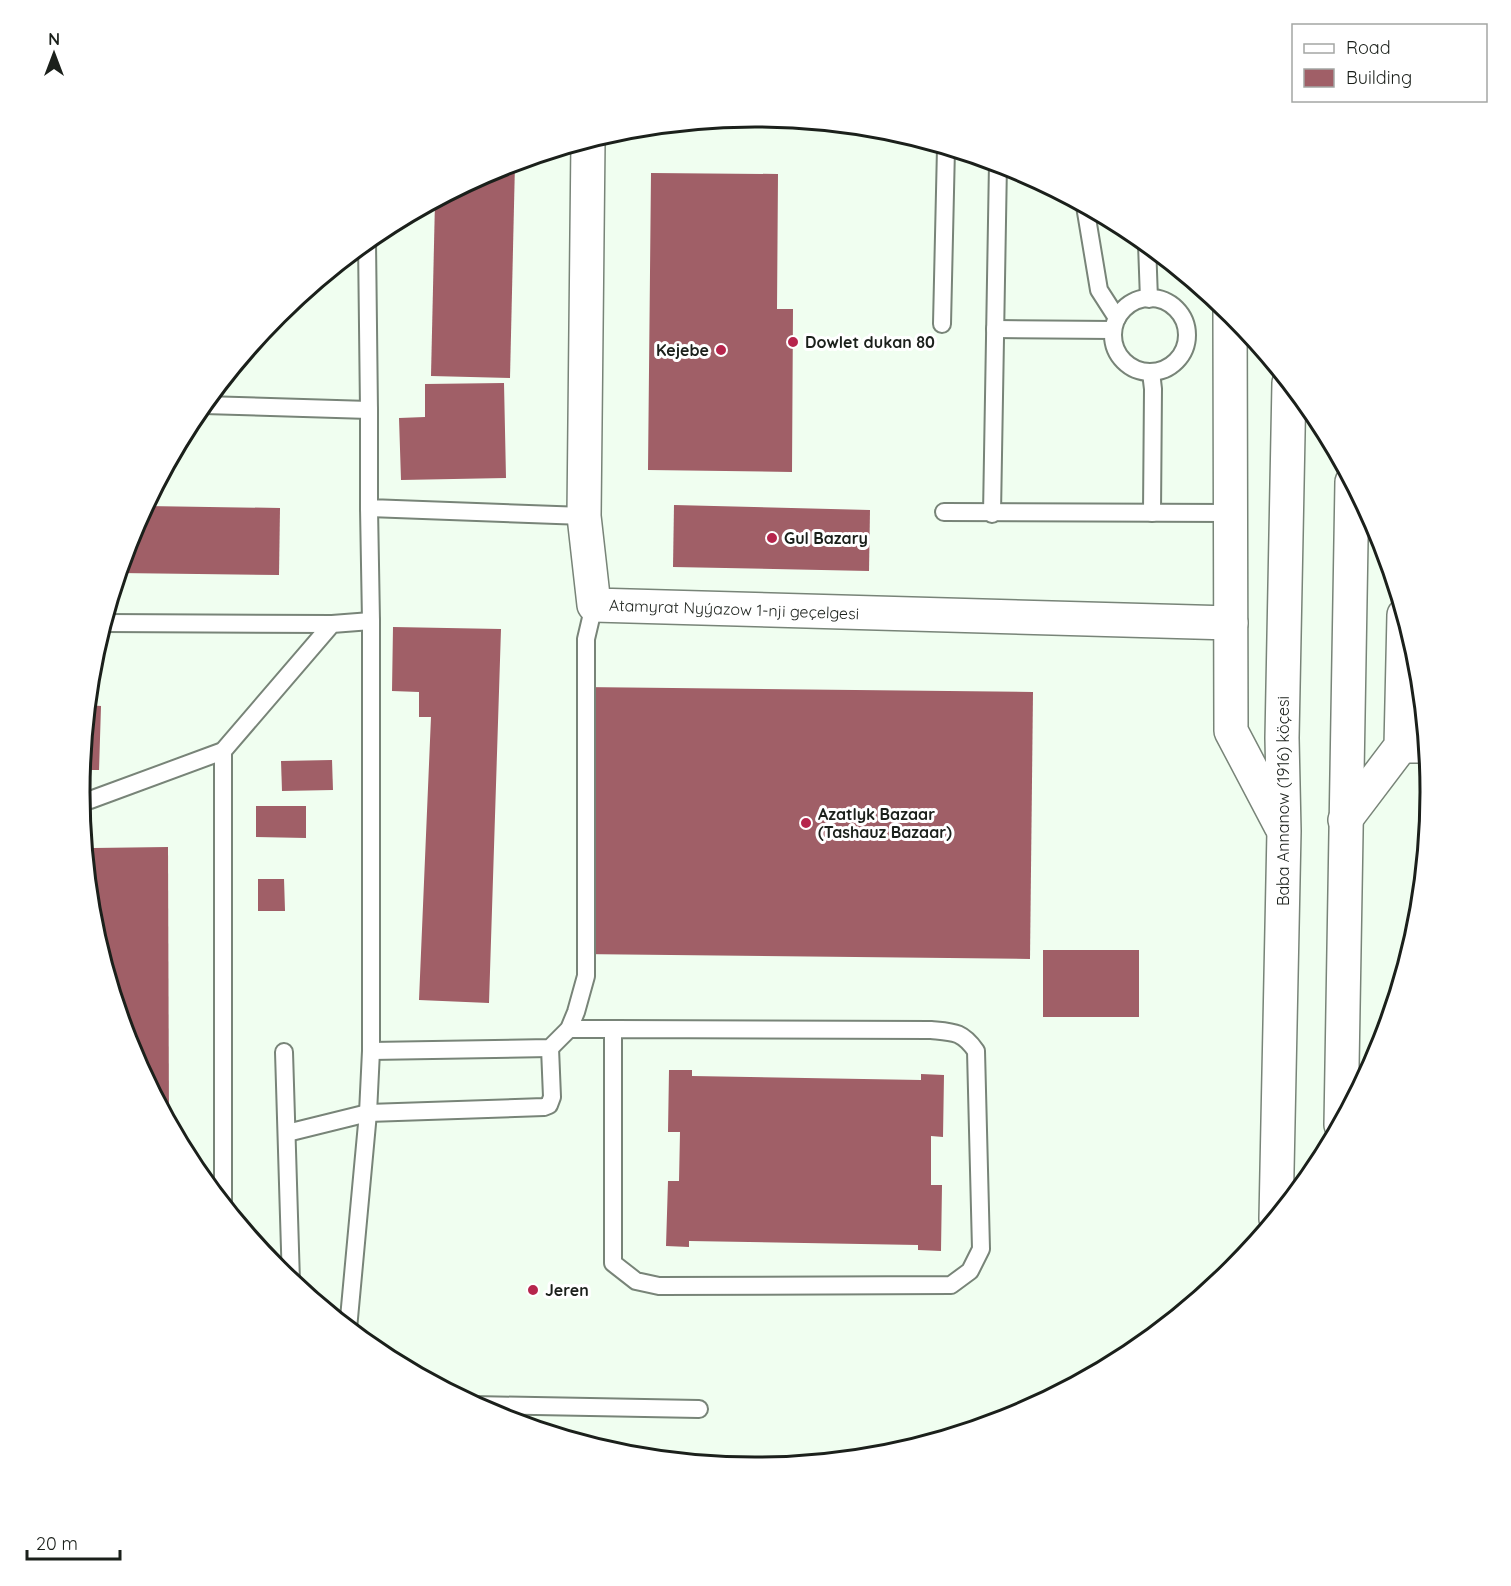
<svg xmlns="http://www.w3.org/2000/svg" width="1511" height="1586" font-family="Quicksand,sans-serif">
<rect width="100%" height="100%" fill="#f0fef0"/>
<!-- building -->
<g fill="#a05f67">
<polygon points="515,163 510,378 431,376 435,201 497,168"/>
<polygon points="651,173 778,174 777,309 793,309 792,472 648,470"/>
<polygon points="504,383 506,478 401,480 399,418 425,417 425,384"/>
<polygon points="674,505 870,510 869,571 673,567"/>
<polygon points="146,506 280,508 279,575 119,573 131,534"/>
<polygon points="393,627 501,629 489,1003 419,1000 431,717 419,717 419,692 392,691"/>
<polygon points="581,687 1033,692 1030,959 578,954"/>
<polygon points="88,705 101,706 99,770 82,770"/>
<polygon points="332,760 333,790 282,791 281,761"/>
<polygon points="256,806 306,806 306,838 256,837"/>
<polygon points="168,847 169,1124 131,1051 93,927 93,848"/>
<polygon points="258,879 284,879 285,911 258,911"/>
<rect x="1043" y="950" width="96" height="67"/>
<polygon points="669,1070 692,1070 692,1076 921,1080 921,1074 944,1075 943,1137 931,1136 931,1185 942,1185 941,1251 918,1250 918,1245 689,1241 689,1247 666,1246 668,1181 679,1181 680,1132 668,1132"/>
</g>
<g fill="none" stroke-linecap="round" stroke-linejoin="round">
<!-- lane casing -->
<g stroke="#788478" stroke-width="20">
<g id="lane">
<polyline points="1085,206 1099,290 1117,318"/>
<polyline points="1147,244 1149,299"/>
<circle cx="1150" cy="335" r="37"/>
<polyline points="942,324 946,148"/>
<polyline points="995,329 1113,330"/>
<polyline points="1151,372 1153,389 1152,513"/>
<polyline points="204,405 369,410 367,242"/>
<polyline points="369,410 369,508 584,516"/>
<polyline points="944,512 1230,513"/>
<polyline points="992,514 998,163"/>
<polyline points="104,623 332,624"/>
<polyline points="223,751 223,1205"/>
<polyline points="80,801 90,800 223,751 332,624 371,621"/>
<path d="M569,1029H613L931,1030C953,1032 962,1031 976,1051L981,1249L970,1271L951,1285L659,1286L636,1281L613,1263V1029"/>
<polyline points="371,1051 550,1048 569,1029 576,1012 586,976 586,639 594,605"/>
<polyline points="284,1052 291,1282"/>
<polyline points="287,1133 368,1113 544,1107 549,1105 552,1097 550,1048"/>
<polyline points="348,1329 368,1113 371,1051 371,621 369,508"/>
<polyline points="473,1405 699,1409"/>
</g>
</g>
<!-- street casing -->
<g stroke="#788478" stroke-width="36">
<g id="street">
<polyline points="588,141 584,516 594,605 1231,623"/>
<polyline points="1401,746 1427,746"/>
</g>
</g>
<!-- primary casing -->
<g stroke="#788478" stroke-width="36">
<g id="primary">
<polyline points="1230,312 1231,731 1281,826"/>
<polyline points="1345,820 1401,746 1404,615"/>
<polyline points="1341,1125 1352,482"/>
<polyline points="1276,1219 1284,831 1282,738 1289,383"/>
</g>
</g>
<!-- lane -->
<use href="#lane" stroke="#fff" stroke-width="16"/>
<!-- street -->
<use href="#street" stroke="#fff" stroke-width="33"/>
<!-- primary -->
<use href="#primary" stroke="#fff" stroke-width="33"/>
</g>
<!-- markers -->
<g fill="#b6254c" stroke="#fff" stroke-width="2">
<circle cx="793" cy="342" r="6"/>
<circle cx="721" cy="350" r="6"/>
<circle cx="772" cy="538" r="6"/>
<circle cx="806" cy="823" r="6"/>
<circle cx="533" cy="1290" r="6"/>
</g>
<g text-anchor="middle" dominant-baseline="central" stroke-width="6" stroke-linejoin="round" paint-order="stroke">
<!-- poi labels -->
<g font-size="16" font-weight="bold" fill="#1b201b" stroke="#fff" text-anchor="start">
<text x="805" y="342">Dowlet dukan 80</text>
<text x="709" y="350" text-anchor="end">Kejebe</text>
<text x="784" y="538">Gul Bazary</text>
<text x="818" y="814">Azatlyk Bazaar<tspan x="818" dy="18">(Tashauz Bazaar)</tspan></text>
<text x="545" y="1290">Jeren</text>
</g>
<!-- street labels -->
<g font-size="16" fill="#1b201b" stroke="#fff">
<text transform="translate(734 609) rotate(2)">Atamyrat Nyýazow 1-nji geçelgesi</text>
<text transform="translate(1283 801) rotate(-90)">Baba Annanow (1916) köçesi</text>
</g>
</g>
<!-- crop -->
<path d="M0 0H1511V1586H0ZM90 792a665 665 0 1 1 1330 0a665 665 0 1 1-1330 0Z" fill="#fff" fill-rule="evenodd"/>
<path fill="none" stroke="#1b201b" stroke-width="3" d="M90 792a665 665 0 1 1 1330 0a665 665 0 1 1-1330 0Z"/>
<!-- legend -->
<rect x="1292" y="24" width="195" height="78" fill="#ffffff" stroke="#a4a6a4" stroke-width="1.5"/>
<rect x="1304" y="44" width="30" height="9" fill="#ffffff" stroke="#a4a6a4" stroke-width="1.5"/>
<text x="1346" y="54" font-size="18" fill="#1b201b">Road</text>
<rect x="1304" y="69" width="30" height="18" fill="#a05f67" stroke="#a4a6a4" stroke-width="1.5"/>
<text x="1346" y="84" font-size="18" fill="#1b201b">Building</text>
<!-- north arrow -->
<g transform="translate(54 54)" stroke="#ffffff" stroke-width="4.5" paint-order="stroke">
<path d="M0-4.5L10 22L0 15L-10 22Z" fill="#1b201b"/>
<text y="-9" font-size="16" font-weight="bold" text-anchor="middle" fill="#1b201b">N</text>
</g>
<!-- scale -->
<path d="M27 1550v9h93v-9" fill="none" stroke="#1b201b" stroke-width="3"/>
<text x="36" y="1550" font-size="18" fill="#1b201b" stroke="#ffffff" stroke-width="4.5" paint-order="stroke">20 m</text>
</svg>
